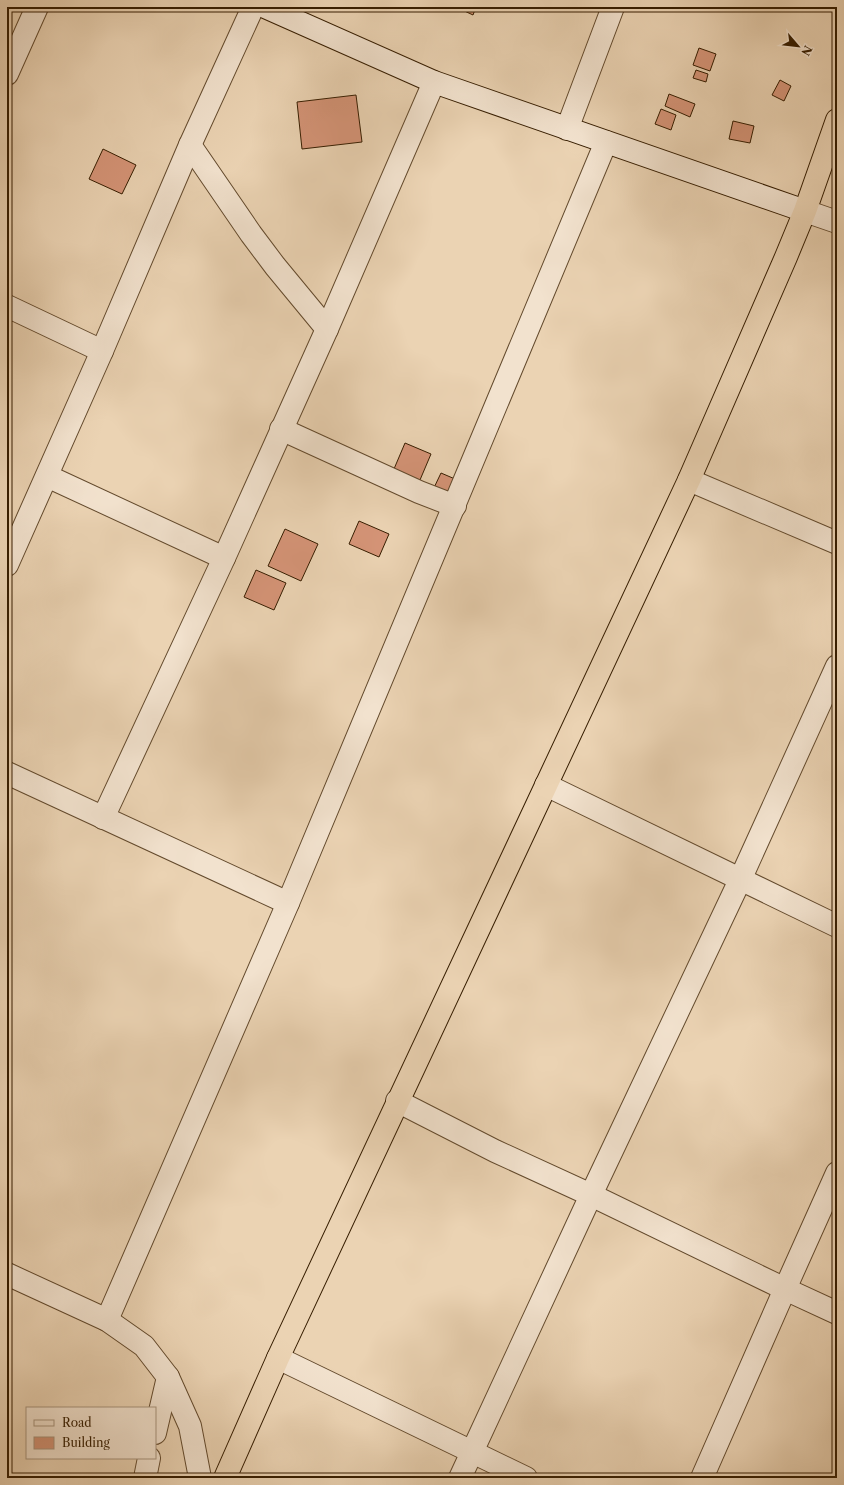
<svg xmlns="http://www.w3.org/2000/svg" width="844" height="1485" font-family="'Libre Caslon Text',serif">
<rect width="100%" height="100%" fill="#ebd3b3"/>
<filter id="stains"><feTurbulence type="fractalNoise" baseFrequency=".005" numOctaves="4"/><feColorMatrix values="0 0 0 0 .2 0 0 0 0 .09 0 0 0 0 .02 0 0 0 .5 -.17"/></filter>
<radialGradient id="worn" r=".72"><stop offset=".6" stop-color="#630" stop-opacity="0"/><stop offset="1" stop-color="#630" stop-opacity=".3"/></radialGradient>
<!-- building -->
<g fill="#d59477" stroke="#361d00">
<polygon points="456,7 476,7 473,15"/>
<polygon points="699,48 716,54 710,71 693,65"/>
<polygon points="696,70 708,74 706,82 693,78"/>
<polygon points="780,80 791,86 784,101 772,95"/>
<polygon points="669,94 695,104 690,117 665,106"/>
<polygon points="356,95 362,142 302,149 297,102"/>
<polygon points="661,109 676,115 671,130 655,124"/>
<polygon points="733,121 754,126 750,143 729,139"/>
<polygon points="103,149 136,165 122,194 89,179"/>
<polygon points="405,443 431,454 417,487 391,476"/>
<polygon points="441,473 455,479 446,501 431,494"/>
<polygon points="359,521 389,534 379,557 349,544"/>
<polygon points="285,529 318,544 301,581 268,566"/>
<polygon points="256,570 286,583 274,610 244,597"/>
</g>
<g fill="none" stroke-linecap="round" stroke-linejoin="round">
<!-- street casing -->
<g stroke="#634a2d" stroke-width="24">
<g id="street">
<polyline points="7,74 37,7"/>
<polyline points="567,129 613,7"/>
<polyline points="190,145 251,234 275,266 327,329"/>
<polyline points="805,211 837,222"/>
<polyline points="7,306 102,351"/>
<polyline points="281,429 419,492 455,506"/>
<polyline points="47,476 224,558"/>
<polyline points="689,480 837,543"/>
<polyline points="7,565 102,351 190,145 253,7"/>
<polyline points="7,773 288,903"/>
<polyline points="546,785 837,926"/>
<polyline points="103,818 224,558 327,329 434,82"/>
<polyline points="397,1101 495,1151 591,1195 785,1289 837,1313"/>
<polyline points="7,1274 107,1320 144,1346 168,1377 190,1426 200,1478"/>
<polyline points="107,1320 288,903 606,142"/>
<polyline points="278,1358 526,1478"/>
<polyline points="155,1433 168,1377"/>
<polyline points="145,1478 149,1458"/>
<polyline points="460,1478 591,1195 740,880 837,666"/>
<polyline points="702,1478 785,1289 837,1173"/>
</g>
</g>
<!-- secondary casing -->
<g stroke="#361d00" stroke-width="24">
<polyline id="secondary" points="265,7 434,82 805,211"/>
</g>
<!-- highway casing -->
<g stroke="#361d00" stroke-width="24">
<polyline id="highway" points="225,1478 278,1358 689,480 786,257 805,211 837,120"/>
</g>
<!-- street -->
<use href="#street" stroke="#f2e2ce" stroke-width="22"/>
<!-- secondary -->
<use href="#secondary" stroke="#f2e2ce" stroke-width="22"/>
<!-- highway -->
<use href="#highway" stroke="#ebd3b3" stroke-width="22"/>
</g>
<!-- margin -->
<rect width="844" height="1485" fill="none" stroke="#ebd3b3" stroke-width="24"/>
<rect x="8" y="8" width="828" height="1469" fill="none" stroke="#361d00" stroke-width="2"/>
<rect x="12" y="12" width="820" height="1461" fill="none" stroke="#361d00"/>
<!-- legend -->
<rect x="26" y="1407" width="130" height="52" fill="#f2e2ce" stroke="#a7937c"/>
<rect x="34" y="1420" width="20" height="6" fill="#f2e2ce" stroke="#a7937c"/>
<text x="62" y="1427" font-size="12" fill="#361d00">Road</text>
<rect x="34" y="1437" width="20" height="12" fill="#d59477" stroke="#a7937c"/>
<text x="62" y="1447" font-size="12" fill="#361d00">Building</text>
<!-- north arrow -->
<g transform="translate(798 46) rotate(118)" stroke="#f2e2ce" stroke-width="3" paint-order="stroke">
<path d="M0-3L7 15L0 10L-7 15Z" fill="#361d00"/>
<text y="-6" font-size="11" font-weight="bold" text-anchor="middle" fill="#361d00">N</text>
</g>
<rect width="100%" height="100%" filter="url(#stains)"/>
<rect width="100%" height="100%" fill="url(#worn)"/>
</svg>
